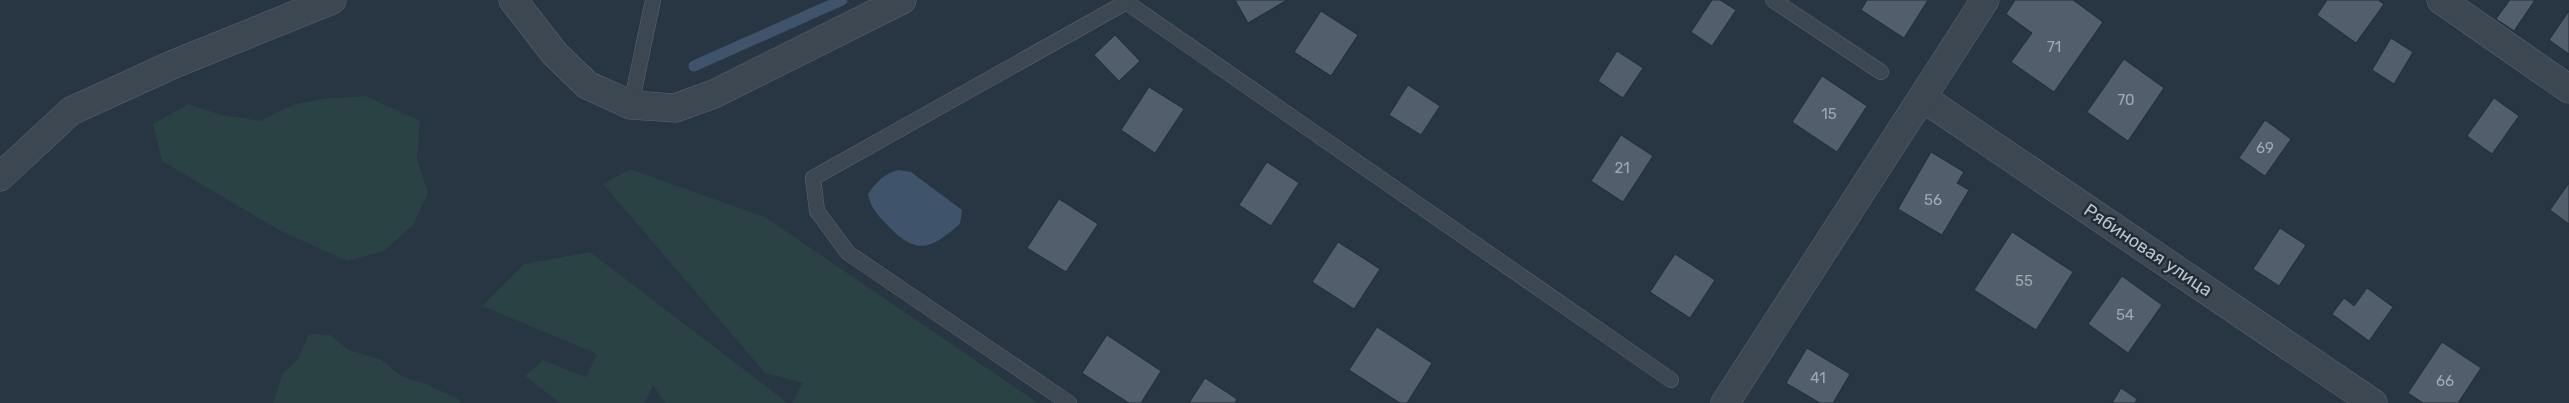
<svg xmlns="http://www.w3.org/2000/svg" width="2569" height="403" font-family="Rubik,sans-serif">
<rect width="100%" height="100%" fill="#283542"/>
<!-- green -->
<g fill="#2a4243">
<polygon points="366,96 420,121 417,159 428,193 413,225 384,251 347,261 279,230 162,161 153,124 188,104 222,115 260,121 295,104 329,98"/>
<polygon points="630,169 765,217 1038,403 792,403 803,383 765,373 603,184"/>
<polygon points="590,252 788,403 665,403 653,385 645,403 560,403 525,376 543,360 586,377 597,354 482,306 524,264"/>
<polygon points="309,334 330,335 349,350 380,359 403,377 426,384 458,399 461,403 273,403 283,373 298,359"/>
</g>
<!-- water -->
<path fill="#3f546a" d="M898,170L911,172L962,210L960,224C931,249 917,256 888,226C878,215 871,209 868,194C877,181 883,175 898,170Z"/>
<g fill="none" stroke-linecap="round" stroke-linejoin="round">
<!-- stream -->
<polyline stroke="#3f546a" stroke-width="11" points="694,66 842,0"/>
</g>
<!-- building -->
<g fill="#525e6c" stroke="#232e39">
<polygon points="1235,0 1287,0 1248,23"/>
<polygon points="1712,0 1720,0 1736,10 1712,46 1691,32"/>
<polygon points="1867,0 1928,0 1904,38 1861,10"/>
<polygon points="2015,0 2073,0 2103,22 2054,92 2011,62 2032,33 2006,14"/>
<polygon points="2327,0 2378,0 2384,4 2356,43 2317,15"/>
<polygon points="2507,0 2535,0 2514,31 2496,19 2509,1"/>
<polygon points="1321,11 1358,35 1331,76 1294,52"/>
<polygon points="2569,11 2569,54 2549,40"/>
<polygon points="1115,35 1140,61 1119,81 1094,55"/>
<polygon points="2391,38 2413,52 2394,84 2372,70"/>
<polygon points="1617,51 1643,68 1623,98 1598,81"/>
<polygon points="2124,59 2164,88 2128,141 2087,112"/>
<polygon points="1822,76 1867,106 1837,152 1792,122"/>
<polygon points="1408,85 1440,106 1421,135 1389,115"/>
<polygon points="1149,87 1184,109 1155,153 1121,130"/>
<polygon points="2494,98 2519,116 2492,154 2467,136"/>
<polygon points="2265,120 2291,139 2265,176 2239,158"/>
<polygon points="1621,135 1653,156 1623,202 1591,181"/>
<polygon points="1931,152 1964,172 1957,183 1969,190 1942,235 1898,209"/>
<polygon points="1267,162 1299,183 1271,226 1239,205"/>
<polygon points="2569,183 2569,224 2550,210"/>
<polygon points="1059,199 1098,224 1066,272 1027,248"/>
<polygon points="2280,228 2306,245 2279,286 2253,269"/>
<polygon points="2012,232 2073,272 2036,330 1974,290"/>
<polygon points="1338,242 1380,269 1354,309 1312,282"/>
<polygon points="1675,254 1715,280 1690,318 1650,292"/>
<polygon points="2122,276 2162,305 2128,353 2088,324"/>
<polygon points="2367,288 2393,307 2369,341 2332,314 2344,298 2354,306"/>
<polygon points="1377,327 1432,363 1407,403 1400,403 1349,370"/>
<polygon points="1107,335 1161,371 1141,403 1129,403 1082,373"/>
<polygon points="2442,342 2481,368 2458,403 2423,403 2408,393"/>
<polygon points="1807,348 1850,374 1833,403 1820,403 1786,383"/>
<polygon points="1205,378 1237,399 1235,403 1189,403"/>
<polygon points="2121,388 2137,399 2135,403 2112,403"/>
</g>
<g fill="none" stroke-linecap="round" stroke-linejoin="round">
<!-- service casing -->
<g stroke="#5b656f" stroke-width="16">
<g id="service">
<polyline points="1773,0 1881,72"/>
<polyline points="1126,2 1671,380"/>
<polyline points="631,105 653,0"/>
<polyline points="1069,403 848,253 817,211 813,178 1130,0"/>
</g>
</g>
<!-- minor casing -->
<g stroke="#5b656f" stroke-width="29">
<g id="minor">
<polyline points="2441,0 2569,89"/>
<polyline points="1923,98 2373,403"/>
<polyline points="1725,403 1985,0"/>
</g>
</g>
<!-- tertiary casing -->
<g stroke="#5b656f" stroke-width="29">
<g id="tertiary">
<polyline points="513,0 555,54 587,85 631,105 675,108 714,94 902,0"/>
<polyline points="0,177 71,111 174,64 332,0"/>
</g>
</g>
<!-- service -->
<use href="#service" stroke="#3d4752" stroke-width="15"/>
<!-- minor -->
<use href="#minor" stroke="#3d4752" stroke-width="28"/>
<!-- tertiary -->
<use href="#tertiary" stroke="#3d4752" stroke-width="28"/>
</g>
<g text-anchor="middle" dominant-baseline="central" stroke-width="5" stroke-linejoin="round" paint-order="stroke">
<!-- number labels -->
<g font-size="15" fill="#a0a9b3">
<text x="2054" y="47">71</text>
<text x="2126" y="100">70</text>
<text x="1829" y="114">15</text>
<text x="2265" y="148">69</text>
<text x="1622" y="168">21</text>
<text x="1933" y="200">56</text>
<text x="2024" y="281">55</text>
<text x="2125" y="315">54</text>
<text x="1818" y="378">41</text>
<text x="2445" y="381">66</text>
</g>
<!-- street labels -->
<g font-size="18" fill="#bac2cb" stroke="#212c37">
<text transform="translate(2148 250) rotate(34)">Рябиновая улица</text>
</g>
</g>
</svg>
